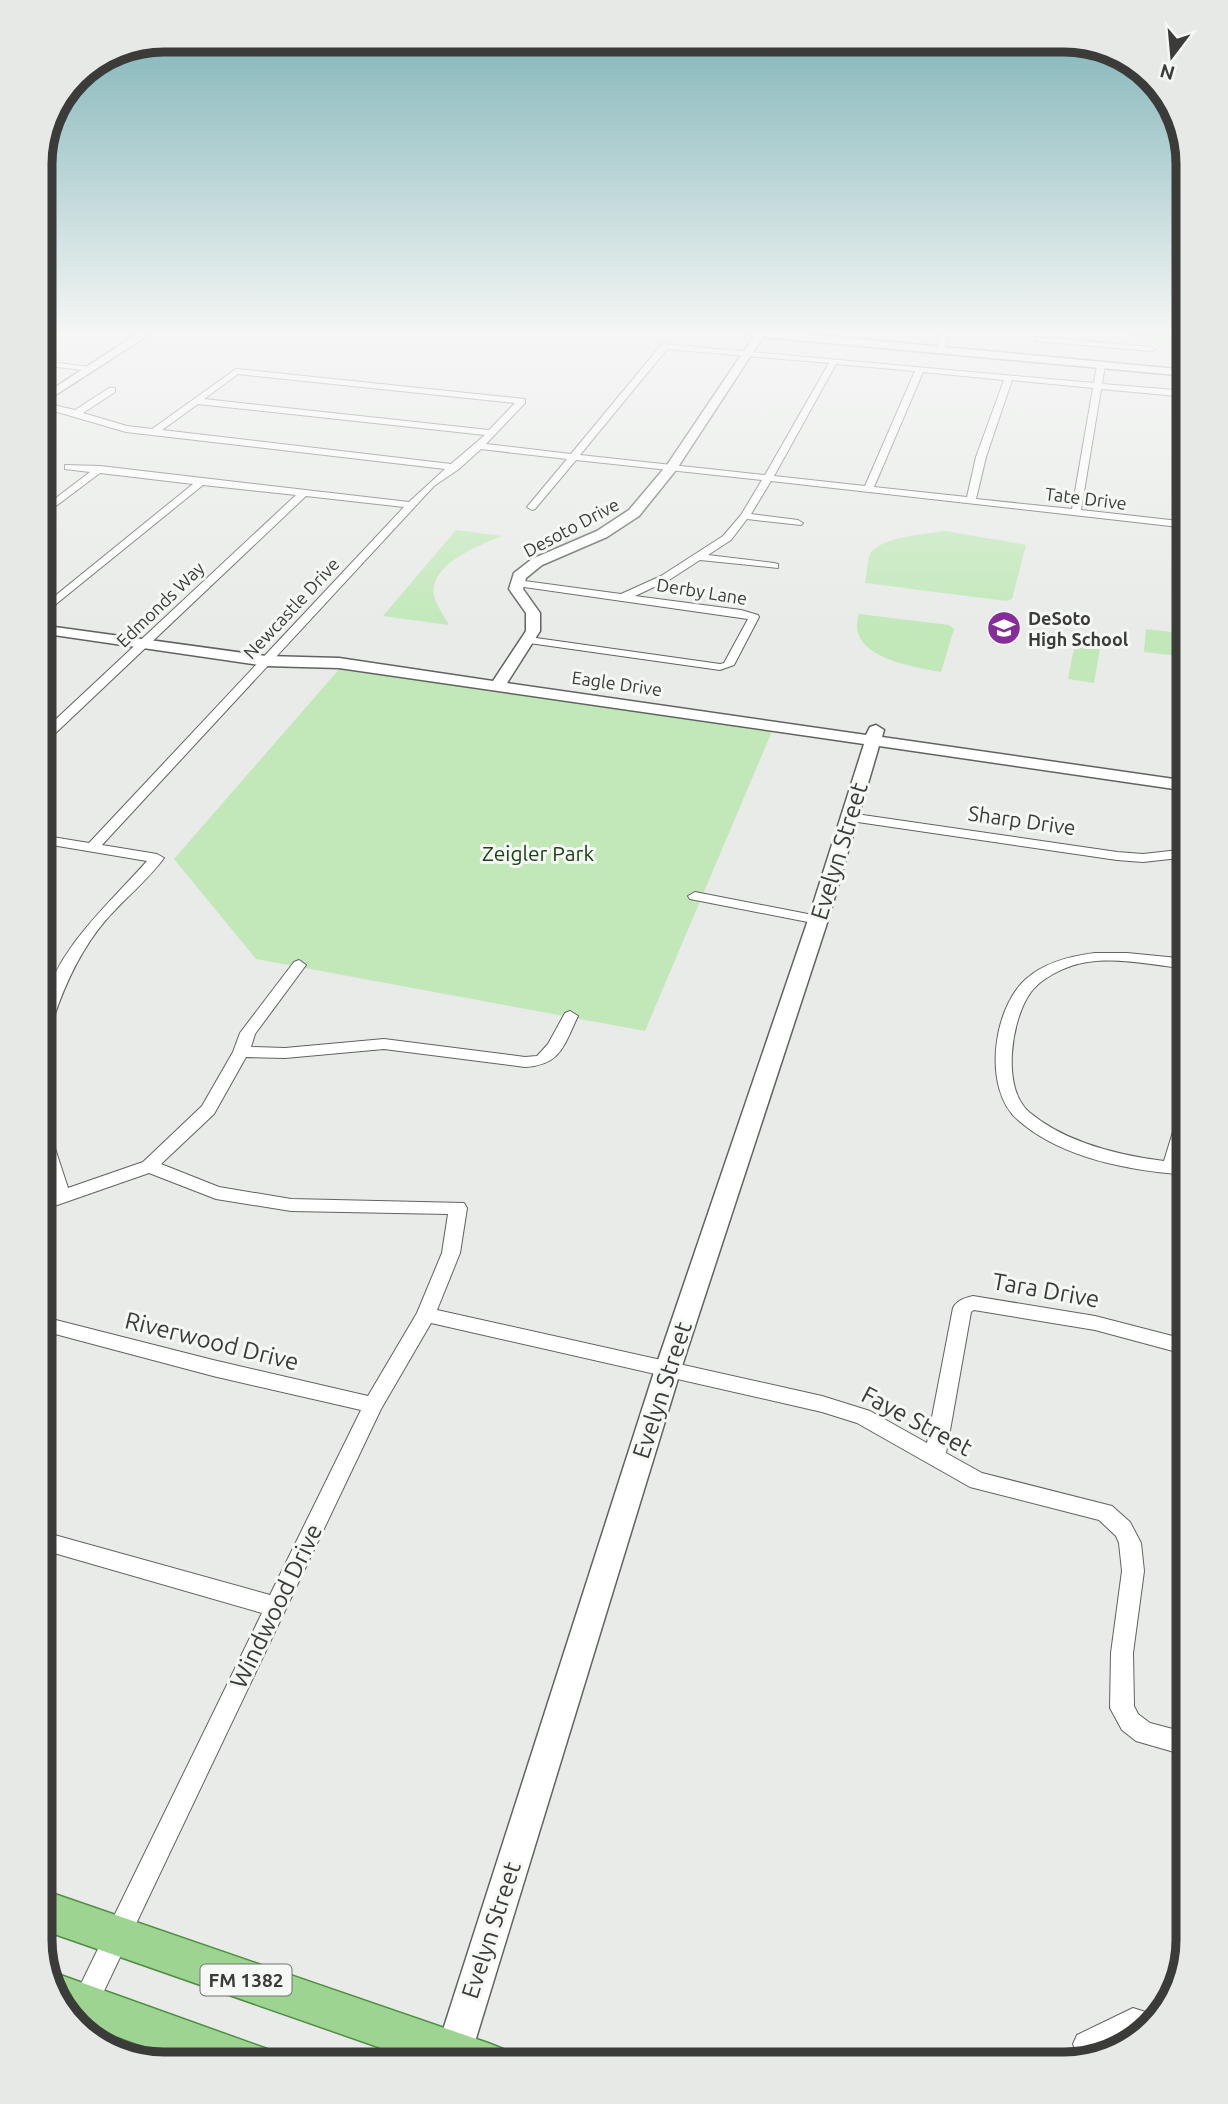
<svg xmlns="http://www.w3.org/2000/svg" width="1228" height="2104" font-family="Ubuntu,sans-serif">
<rect width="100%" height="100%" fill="#e8ebe8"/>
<!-- green -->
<g fill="#c2e8ba">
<polygon points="1115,332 1188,332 1188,354"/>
<path d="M456,530L502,536C480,545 429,564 434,595C435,604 445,617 449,625L383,616Z"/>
<path d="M945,531L1026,545L1012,599L1006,601L865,583C867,574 867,562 870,554C879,537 927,534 945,531Z"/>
<path d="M859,614L949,625L954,629L941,672C912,667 844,656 859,614Z"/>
<polygon points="1146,629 1188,634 1188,657 1144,652"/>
<polygon points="1077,633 1102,637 1094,683 1068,679"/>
<polygon points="341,667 773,729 645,1031 256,959 174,859"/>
</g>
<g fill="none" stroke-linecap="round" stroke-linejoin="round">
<!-- street casing -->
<g stroke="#616360" stroke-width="2">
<g id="street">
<polygon points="943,332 951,332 944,349 940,351 936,349"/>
<polygon points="1038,337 1151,347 1155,349 1151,351 1035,341"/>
<path d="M662,344L1094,383L1097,365L1101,363L1105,365L1102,384L1188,391V397L1101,389L1081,510L1179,521L1184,427L1188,424V528L771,481L751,514L798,520L803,523L801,525L747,519L731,540L708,555L774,563L778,564V568L700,560L669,580L635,596L741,610L758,615L759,617L734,665L720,670L529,643L523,640L529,637L720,664L724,663L748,619L517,586L512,583L517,580L621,594L661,576L723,536L741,515L762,480L576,460L535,509L532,510L527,507L567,459L481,449L459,469L434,486L102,845L157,854L164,858C147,881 124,899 105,921C77,954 60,995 48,1036L40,1041C40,1031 39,1018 41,1009C58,947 107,906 147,861L40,843V835L89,843L404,507L306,496L44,744L40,745V734L296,495L203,485L40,617V608L193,484L100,473L40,518V510L90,472L65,469V465L100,466L409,502L445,469L126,432L40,407V402L75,410L109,388H115V392L83,413L127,426L152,429L236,369L525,399V403L486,444L571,454ZM667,349L829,363L765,475L580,455ZM836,364L915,371L865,486L774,476ZM923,372L1004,380L976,457L967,497L874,487ZM238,374L515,403L489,430L204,399ZM1012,380L1093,388L1072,509L976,499L986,457ZM198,404L485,435L451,464L162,430Z"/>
<polygon points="40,361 91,367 95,369 91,371 40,365"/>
<polygon points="849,813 1117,852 1143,854 1188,849 1188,857 1143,862 1117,860 844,820 844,814"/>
<polygon points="695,892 818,916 825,920 818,924 690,899 688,896"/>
<path d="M1095,953H1127L1188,959V969C1151,965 1107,954 1071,966C1057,971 1040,980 1031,992C1011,1019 1001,1088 1029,1112C1066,1143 1118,1155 1164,1161L1180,1109L1188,1103V1137L1180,1162L1188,1163V1175C1132,1171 1062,1159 1018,1120C982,1089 993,1008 1026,979C1045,962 1071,956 1095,953Z"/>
<path d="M299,960L306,965L255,1034L251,1047L285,1048L384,1039L525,1057L537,1056L548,1044L565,1013L570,1011L578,1016C564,1045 561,1065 525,1067L384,1049L285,1058L246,1057L214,1114L161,1164L219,1187L291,1199L464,1203L467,1208L460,1253L437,1310L822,1396L870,1411L927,1443L953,1308C957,1300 965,1298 973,1296L1095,1316L1188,1340V1355L1095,1330L974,1310L971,1312L946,1453L982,1473L1112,1506L1130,1522L1141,1543L1144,1571L1133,1653L1134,1706L1138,1714L1150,1723L1188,1733V1756L1136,1741L1122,1730L1110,1708L1111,1653L1122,1571L1119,1543L1116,1536L1099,1520L970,1487L857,1423L822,1412L431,1323L381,1409L94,2012L85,2016L76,2012L72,2003L76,1994L262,1613L40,1549V1531L270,1595L361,1410L213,1376L40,1330V1316L213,1360L368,1396L417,1313L442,1253L448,1214L291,1211L216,1199L149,1173L40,1211V1198L52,1194L40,1155V1121L48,1127L68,1188L143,1162L202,1106L233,1052L240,1033L294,962Z"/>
<polygon points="1133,2008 1158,2016 1136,2035 1086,2057 1077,2053 1073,2044 1077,2035"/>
</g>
</g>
<!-- secondary casing -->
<g stroke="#616360" stroke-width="3">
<g id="secondary">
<polygon points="140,332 153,332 40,405 40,397"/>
<polygon points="742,332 785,332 1188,370 1188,376 763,337 676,470 639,516 607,537 542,565 526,578 523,589 540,613 540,631 507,683 866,735 870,727 876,725 884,730 882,737 1188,781 1188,791 879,746 828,920 681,1369 470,2058 468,2064 436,2064 434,2058 655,1369 808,920 864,744 339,668 266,666 40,633 40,625 266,656 339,658 493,681 526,631 526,613 509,589 514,573 532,559 597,531 629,510 667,465 754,336"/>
</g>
</g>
<!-- primary casing -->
<g stroke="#508d43" stroke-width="3">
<g id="primary">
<polygon points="40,1889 488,2043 503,2049 509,2064 427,2064 40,1929"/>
<polygon points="52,1972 267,2049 273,2064 193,2064 77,2022 53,1994 48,1973"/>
</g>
</g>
<!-- street -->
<use href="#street" fill="#fff" fill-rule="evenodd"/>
<!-- secondary -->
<use href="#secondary" fill="#fff" fill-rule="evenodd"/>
<!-- primary -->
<use href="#primary" fill="#9dd491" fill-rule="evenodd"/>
</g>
<!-- sky -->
<linearGradient id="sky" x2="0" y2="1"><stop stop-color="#79b0b4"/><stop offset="0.53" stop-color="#f5f6f5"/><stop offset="1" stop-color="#f5f6f5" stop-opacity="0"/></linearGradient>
<rect width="1228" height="627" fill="url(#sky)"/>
<!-- icons -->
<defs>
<g id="school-disc" transform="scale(1.75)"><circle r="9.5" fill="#862d99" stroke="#f6f8f5"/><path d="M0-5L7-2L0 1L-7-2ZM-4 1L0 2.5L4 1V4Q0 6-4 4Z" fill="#fff"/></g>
</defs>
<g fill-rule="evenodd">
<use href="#school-disc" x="1004" y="628"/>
</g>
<g text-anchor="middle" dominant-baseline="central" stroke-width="6" stroke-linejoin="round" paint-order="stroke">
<!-- far-street labels -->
<g font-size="18" fill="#3b3c3a" stroke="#f6f8f5">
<text transform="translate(1086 498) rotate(7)">Tate Drive</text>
<text transform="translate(571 527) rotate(-28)">Desoto Drive</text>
<text transform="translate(702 591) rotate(9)">Derby Lane</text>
<text transform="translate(160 604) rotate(-44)">Edmonds Way</text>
<text transform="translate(291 608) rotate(-47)">Newcastle Drive</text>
<text transform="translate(617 683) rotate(8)">Eagle Drive</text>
</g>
<!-- far-poi labels -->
<g font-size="18" font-weight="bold" fill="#3b3c3a" stroke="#f6f8f5" text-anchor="start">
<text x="1028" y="618">DeSoto<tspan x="1028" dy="21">High School</tspan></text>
</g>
<!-- shield labels -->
<rect fill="#f6f8f5" stroke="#737472" stroke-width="2" x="200.5" y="1964.5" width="91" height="31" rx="5"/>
<g font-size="19" font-weight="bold" fill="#3b3c3a">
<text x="246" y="1980">FM 1382</text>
</g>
<!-- street labels -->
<g font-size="21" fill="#3b3c3a" stroke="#f6f8f5">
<text transform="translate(1022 820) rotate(8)">Sharp Drive</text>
</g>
<!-- park labels -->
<g font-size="21" fill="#1b4113" stroke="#f6f8f5">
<text x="538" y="853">Zeigler Park</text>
</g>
<!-- near-street labels -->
<g font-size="24" fill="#3b3c3a" stroke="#f6f8f5">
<text transform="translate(839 851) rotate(-73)">Evelyn Street</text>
<text transform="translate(1046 1290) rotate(10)">Tara Drive</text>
<text transform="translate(212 1341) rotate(14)">Riverwood Drive</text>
<text transform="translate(662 1390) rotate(-72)">Evelyn Street</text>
<text transform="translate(917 1421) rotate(28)">Faye Street</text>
<text transform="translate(276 1606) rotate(-64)">Windwood Drive</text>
<text transform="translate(491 1930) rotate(-72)">Evelyn Street</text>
</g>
</g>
<!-- crop -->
<path d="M0 0H1228V2104H0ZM164 52H1064A112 112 0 0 1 1176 164V1940A112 112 0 0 1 1064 2052H164A112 112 0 0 1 52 1940V164A112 112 0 0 1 164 52Z" fill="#e7e9e6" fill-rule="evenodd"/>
<path fill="none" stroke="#3b3c3a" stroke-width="9" d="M164 52H1064A112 112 0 0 1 1176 164V1940A112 112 0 0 1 1064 2052H164A112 112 0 0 1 52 1940V164A112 112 0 0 1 164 52Z"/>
<!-- north arrow -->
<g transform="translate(1172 56) rotate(196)" stroke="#f6f8f5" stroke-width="5" paint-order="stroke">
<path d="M0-5L12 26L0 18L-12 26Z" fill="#3b3c3a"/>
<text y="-10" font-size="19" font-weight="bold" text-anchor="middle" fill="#3b3c3a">N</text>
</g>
</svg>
